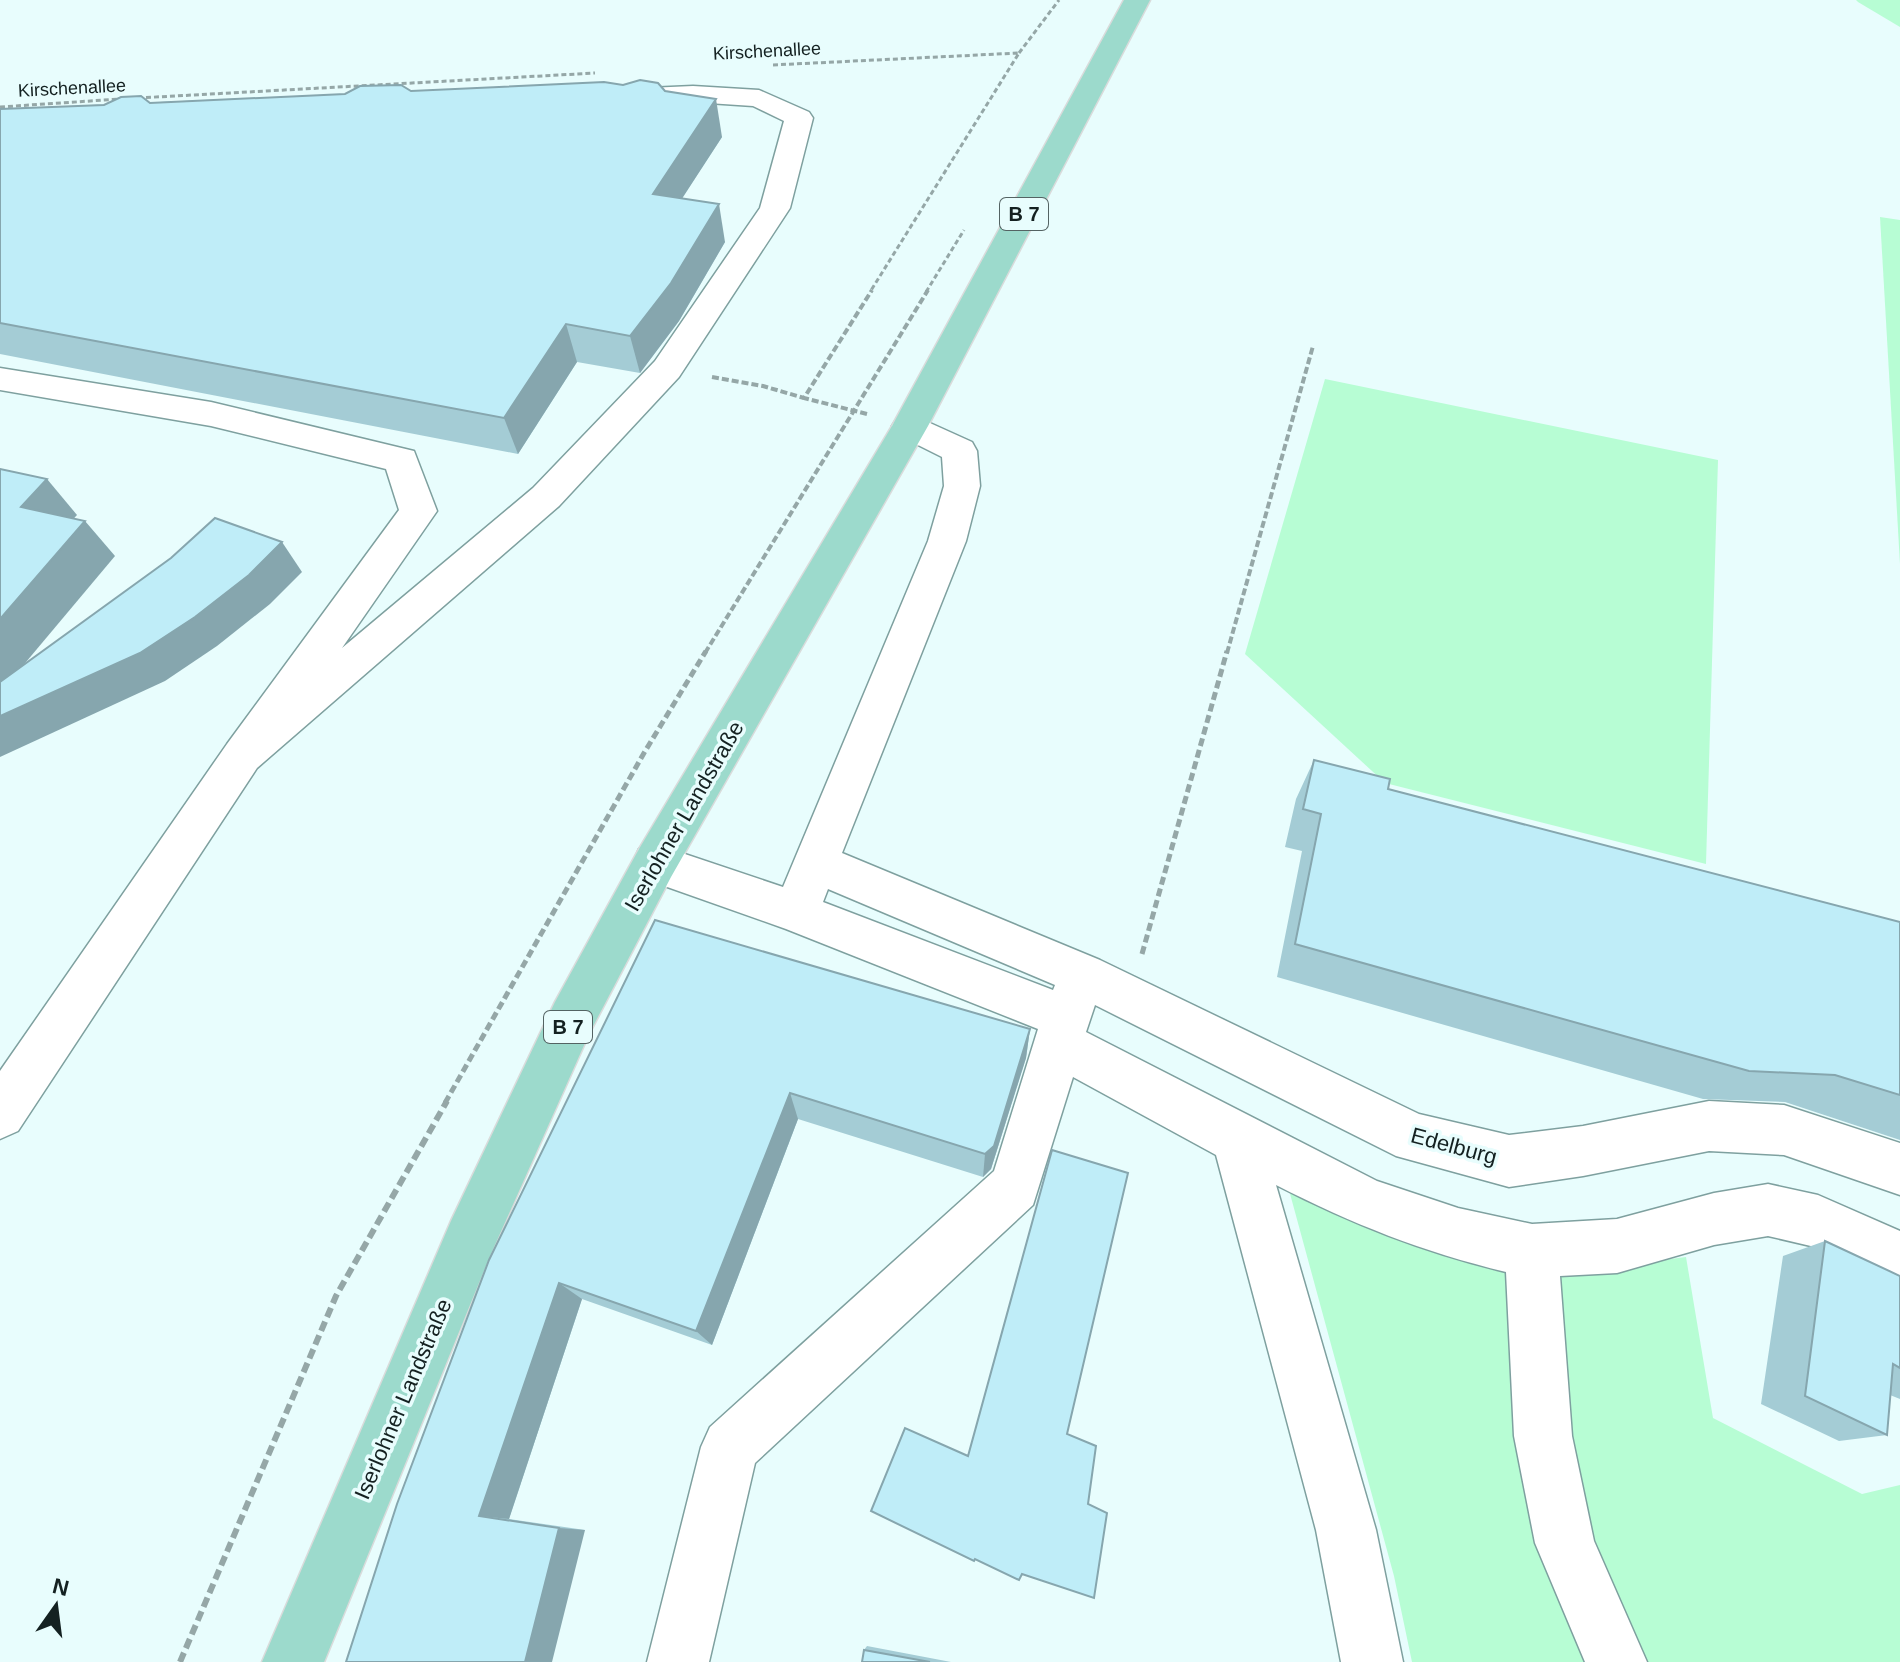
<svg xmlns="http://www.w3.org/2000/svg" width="1900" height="1662" font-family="Helvetica,sans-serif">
<rect width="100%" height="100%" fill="#e8fdfd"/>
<!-- green -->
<g fill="#b7fdd4">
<polygon points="1856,0 1900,0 1900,27 1858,2"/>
<polygon points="1880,217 1900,220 1900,564"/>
<polygon points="1325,379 1718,460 1706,864 1385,783 1245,654"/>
<polygon points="1289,1190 1559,1273 1686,1257 1713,1418 1862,1494 1900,1485 1900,1662 1412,1662 1394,1576"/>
</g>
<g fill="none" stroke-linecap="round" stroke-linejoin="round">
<!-- minor casing -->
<g stroke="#7ea09f" stroke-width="3">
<g id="minor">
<polygon points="693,86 759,90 809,112 813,118 790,208 679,377 559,506 257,768 18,1131 0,1139 0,1071 227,744 399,510 386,469 211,426 0,390 0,368 211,402 414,451 437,511 342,648 533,488 655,361 760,208 784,121 753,106 693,102 625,105 615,103 611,97 615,91 625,89"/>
<path d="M910,414L972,442L977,451L980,486L966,541L842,853L1100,960L1419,1114L1509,1135L1583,1126L1709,1101L1784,1105L1900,1143V1195L1784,1155L1709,1151L1583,1176L1509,1187L1396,1156L1095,1005L1086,1032L1377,1181L1458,1208L1532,1224L1617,1219L1714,1193L1768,1184L1818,1195L1900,1231V1285L1815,1247L1768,1236L1714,1245L1617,1273L1560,1276L1572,1436L1594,1541L1647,1662H1585L1535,1543L1514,1436L1506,1272C1423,1252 1352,1224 1276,1185L1376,1530L1403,1662H1341L1316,1530L1216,1155L1073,1077L1033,1205L755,1463L709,1662H647L701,1447L710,1427L994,1171L1038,1029L786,929L639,877L633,863L639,849L655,844L783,887L928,541L944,486L942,457L898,435L892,426L898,417ZM828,889L1055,985L1053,990L823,902Z"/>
</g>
</g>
<!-- major casing -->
<g stroke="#d9dbdb" stroke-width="3">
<polygon id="major" points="1124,0 1150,0 928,426 671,877 589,1034 490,1256 324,1662 262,1662 451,1221 555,1002 639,849 892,426"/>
</g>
<!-- path-far3 -->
<g stroke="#95a7a7" stroke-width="3" stroke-dasharray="5 3" stroke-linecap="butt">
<polyline points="1019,53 1059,0"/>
<polyline points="773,65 1019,53 870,292"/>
<polyline points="138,98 595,73"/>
<polyline points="0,107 120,99"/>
<polyline points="926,292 964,230"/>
</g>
<!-- path-far2 -->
<g stroke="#95a7a7" stroke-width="4" stroke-dasharray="7 3" stroke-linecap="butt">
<polyline points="712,377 763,386 804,398"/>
<polyline points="867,414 804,398 872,290"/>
<polyline points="705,653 928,290"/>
<polyline points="1227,653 1313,346"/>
</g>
<!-- path-far1 -->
<g stroke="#95a7a7" stroke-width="5" stroke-dasharray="8 4" stroke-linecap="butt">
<polyline points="1142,954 1227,651"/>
<polyline points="445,1103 644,753 706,651"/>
</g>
<!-- path -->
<polyline stroke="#95a7a7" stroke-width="6" stroke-dasharray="10 5" stroke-linecap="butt" points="180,1662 336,1296 447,1101"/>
<!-- minor -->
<use href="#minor" fill="#fff" fill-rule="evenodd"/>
<!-- major -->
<use href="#major" fill="#9cdacc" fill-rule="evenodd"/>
</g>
<!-- wall -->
<g fill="#a4ccd5">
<polygon points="411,91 665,91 722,137 682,198 725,242 679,321 640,373 577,362 518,454 0,354 0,109"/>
<polygon points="1314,760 1388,789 1900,922 1900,1140 1785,1102 1703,1099 1277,977 1302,851 1285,847 1296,799"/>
<polygon points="655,920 1030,1029 1026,1058 991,1169 983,1177 798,1119 712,1345 582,1299 509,1519 585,1530 346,1662"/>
<polygon points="1825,1241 1900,1276 1900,1399 1890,1395 1887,1435 1839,1441 1761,1404 1783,1256"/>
<polygon points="867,1646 951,1662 862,1662 864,1650"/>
</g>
<!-- shaded-wall -->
<g fill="#86a6ae">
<polygon points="716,99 722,137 661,231 653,194"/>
<polygon points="719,204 725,242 679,321 640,373 630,336"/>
<polygon points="566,324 577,362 518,454 504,418"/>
<polygon points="47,479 77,515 52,542 21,507"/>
<polygon points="85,521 115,556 0,693 0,619"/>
<polygon points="282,542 302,572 270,604 217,646 165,681 0,757 0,716"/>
<polygon points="1030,1029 1026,1058 991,1169 983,1177 985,1154"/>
<polygon points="790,1093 798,1119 712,1345 696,1331"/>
<polygon points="559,1283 582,1299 509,1519 479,1516"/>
<polygon points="559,1528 585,1530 552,1662 525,1662"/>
</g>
<!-- building -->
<g fill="#bfedf8" stroke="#86a6ae" stroke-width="2">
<polygon points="640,80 658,83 665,91 716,99 653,194 719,204 671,283 630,336 566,324 504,418 0,323 0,109 104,105 121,97 141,96 150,103 345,94 360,86 401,85 411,91 604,82 623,85"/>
<polygon points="0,469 47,479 21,507 85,521 0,619"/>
<polygon points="215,518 282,542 249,575 195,617 140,653 0,716 0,682 171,558"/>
<polygon points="1314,760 1390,779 1388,789 1900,922 1900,1095 1835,1075 1749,1071 1295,944 1321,814 1303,809"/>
<polygon points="655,920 1030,1029 994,1146 985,1154 790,1093 696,1331 559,1283 479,1516 559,1528 525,1662 346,1662 397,1504 489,1260"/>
<polygon points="1052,1150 1128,1173 1067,1434 1096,1446 1088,1504 1107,1513 1094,1598 1022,1574 1019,1580 975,1559 974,1561 871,1511 905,1428 968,1456"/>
<polygon points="1825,1241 1900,1276 1900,1368 1893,1364 1887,1435 1805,1396"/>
<polygon points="864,1650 930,1662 862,1662"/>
</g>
<g text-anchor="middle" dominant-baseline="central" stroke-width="7" stroke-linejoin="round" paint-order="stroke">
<!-- far-street labels -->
<g font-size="18" fill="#142121" stroke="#e8fdfd">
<text transform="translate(767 51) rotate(-3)">Kirschenallee</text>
<text transform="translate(72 88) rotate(-3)">Kirschenallee</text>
</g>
<!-- shield labels -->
<g fill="#e8fdfd" stroke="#546363" stroke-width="2">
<rect x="1000" y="198" width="48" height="32" rx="6"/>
<rect x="544" y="1011" width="48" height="32" rx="6"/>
</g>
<g font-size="20" font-weight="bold" fill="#142121">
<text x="1024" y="214">B 7</text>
<text x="568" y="1027">B 7</text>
</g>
<!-- street labels -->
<g font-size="22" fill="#142121" stroke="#e8fdfd">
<text transform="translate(684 816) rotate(-60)">Iserlohner Landstraße</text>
<text transform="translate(1454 1146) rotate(15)">Edelburg</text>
<text transform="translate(403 1399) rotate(-67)">Iserlohner Landstraße</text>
</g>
</g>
<!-- north arrow -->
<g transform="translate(56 1606) rotate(14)" stroke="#e8fdfd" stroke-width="6" paint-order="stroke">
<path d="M0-6L14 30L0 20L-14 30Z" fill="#142121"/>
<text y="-12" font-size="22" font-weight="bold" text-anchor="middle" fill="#142121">N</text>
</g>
</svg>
